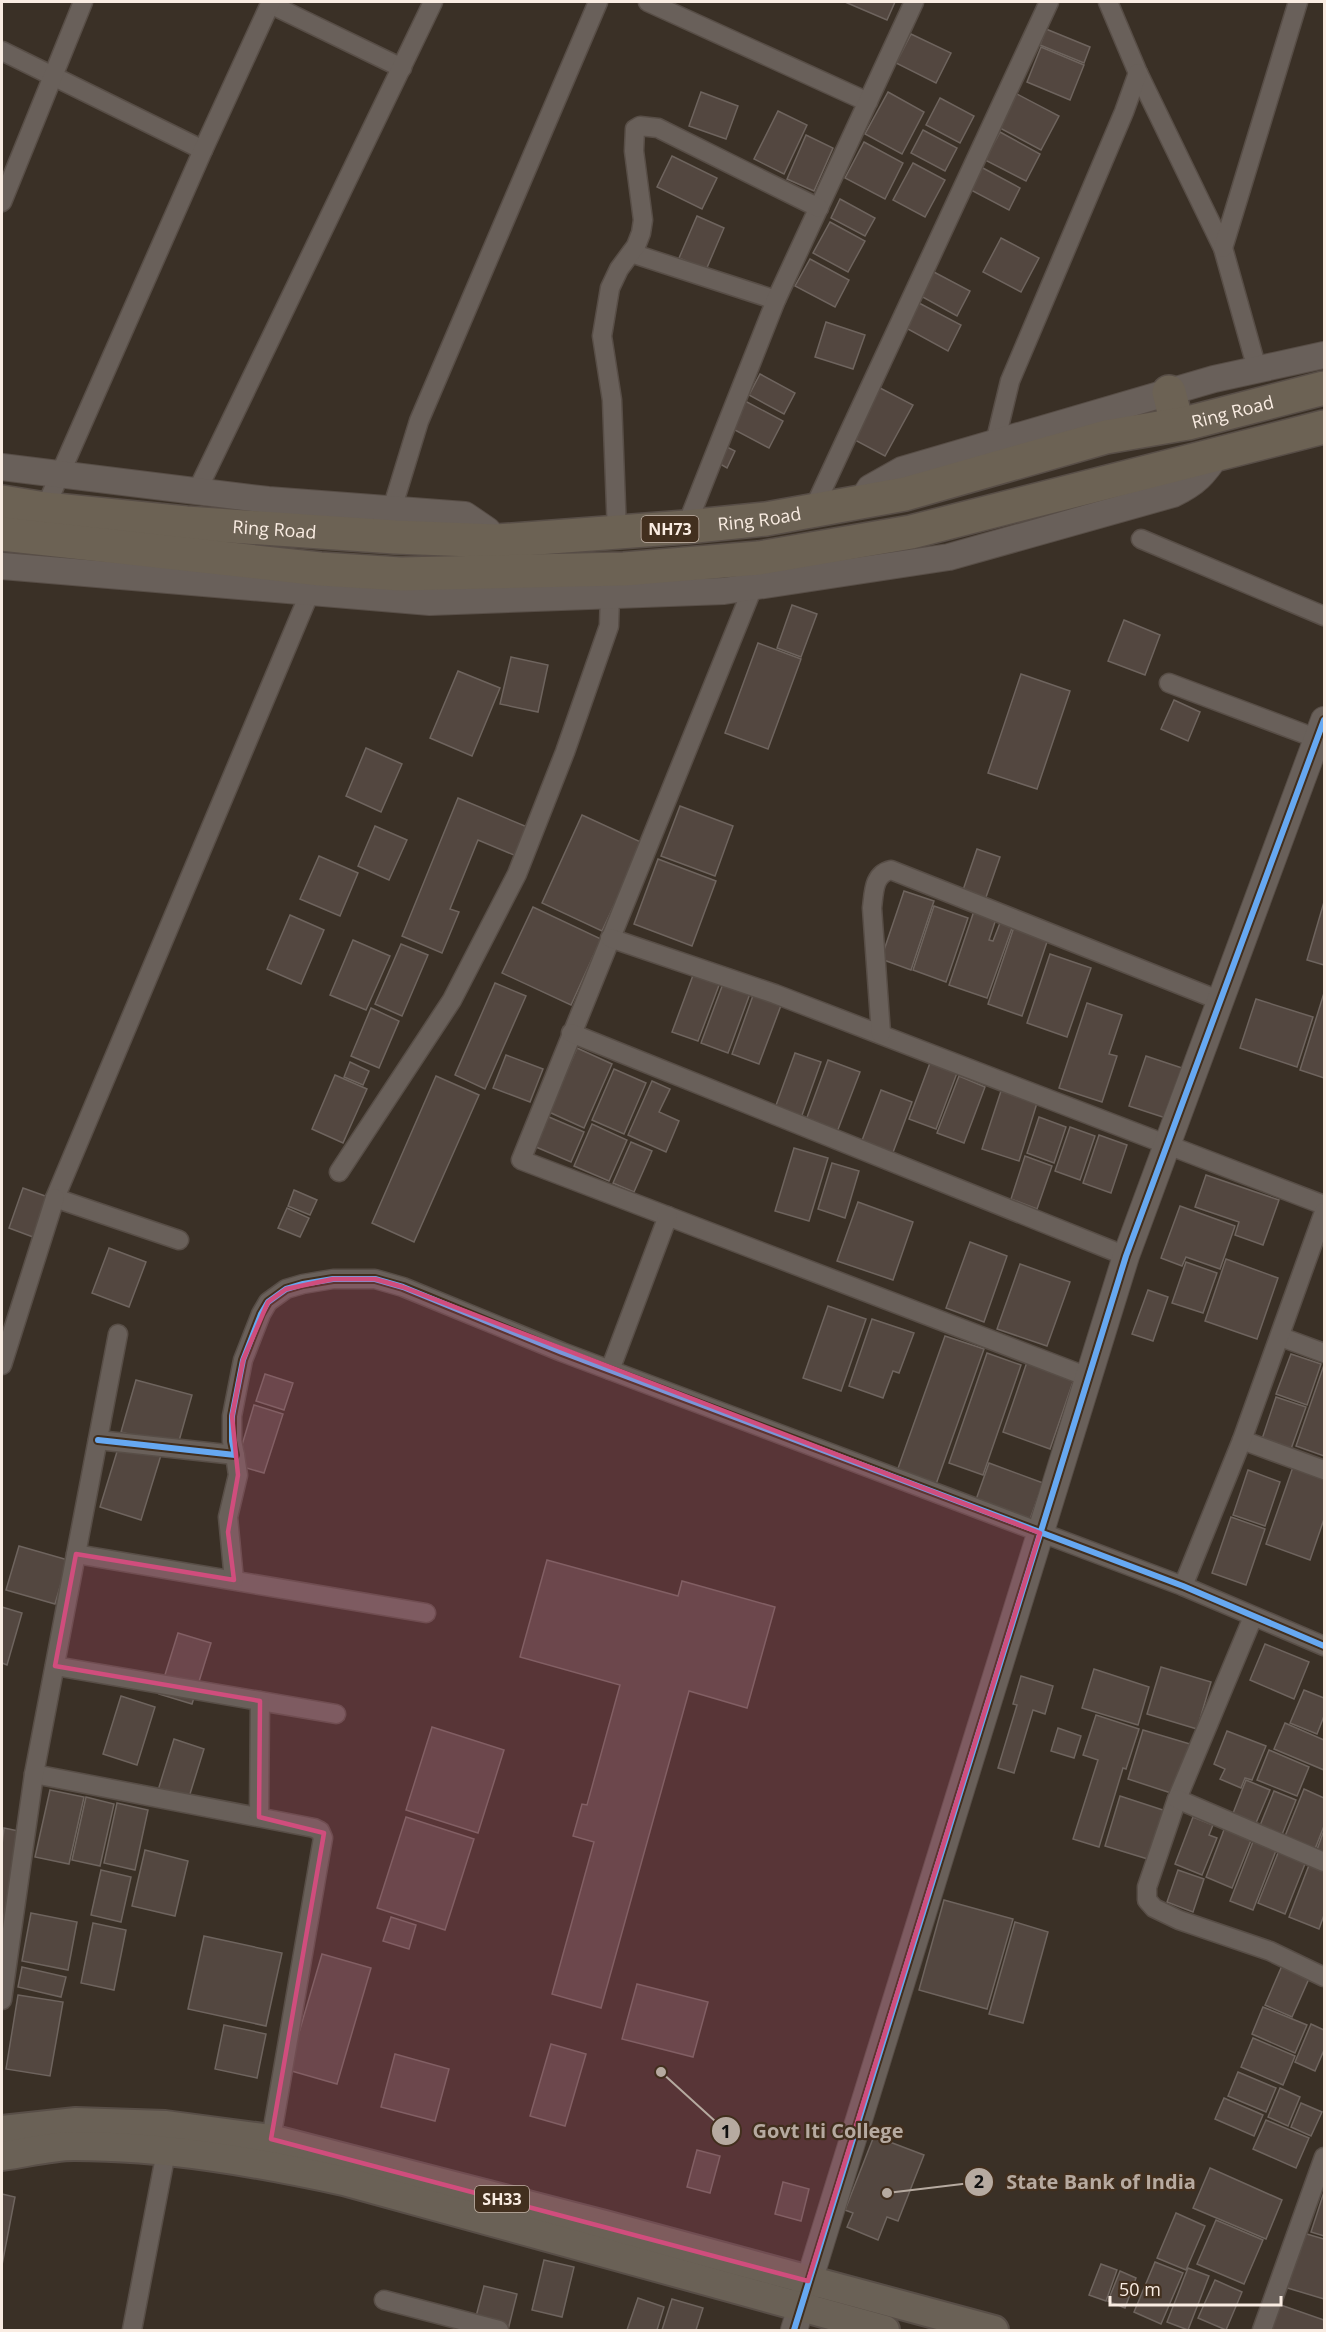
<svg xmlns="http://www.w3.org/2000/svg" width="1326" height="2332" font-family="'Open Sans',sans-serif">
<rect width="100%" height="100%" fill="#3a3026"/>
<!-- building -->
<g fill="#534740" stroke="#6e645e" stroke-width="1.5">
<polygon points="845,2 895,2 887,20"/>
<polygon points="1046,29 1090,47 1084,63 1040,45"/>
<polygon points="911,34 951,53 936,83 896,63"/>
<polygon points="1041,47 1084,65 1070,100 1027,82"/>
<polygon points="701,92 738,106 726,139 689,126"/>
<polygon points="888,92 924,112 902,154 865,134"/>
<polygon points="1015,93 1059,116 1041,150 998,127"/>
<polygon points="940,98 974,116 960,143 926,125"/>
<polygon points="778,111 807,125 784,174 754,159"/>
<polygon points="923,130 957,148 945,171 911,153"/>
<polygon points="1000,132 1040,154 1026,181 985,160"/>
<polygon points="806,135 833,148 814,191 787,179"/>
<polygon points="864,142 903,163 885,199 845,178"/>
<polygon points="672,156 717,178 702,209 657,187"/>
<polygon points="913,163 945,180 925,217 893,200"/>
<polygon points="981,167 1020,188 1009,210 969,189"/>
<polygon points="840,199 875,218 865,236 831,218"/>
<polygon points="697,216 724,228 706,270 679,258"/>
<polygon points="830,222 865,241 848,272 813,253"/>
<polygon points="1001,238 1039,258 1021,292 983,272"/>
<polygon points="810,259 849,280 835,307 795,286"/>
<polygon points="932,271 970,291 957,316 919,295"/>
<polygon points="919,303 961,325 948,351 906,328"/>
<polygon points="826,322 865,335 853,369 815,357"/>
<polygon points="760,374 795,393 784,414 749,395"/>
<polygon points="880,388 913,405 885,456 853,439"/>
<polygon points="745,401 783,421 769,448 731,428"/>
<polygon points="721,444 735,451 727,468 713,460"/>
<polygon points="792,605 817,614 801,657 777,648"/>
<polygon points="1124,620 1160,635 1145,675 1108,661"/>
<polygon points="758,643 801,659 768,749 725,733"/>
<polygon points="511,657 548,665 538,712 500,704"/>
<polygon points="458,671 500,688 472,756 430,738"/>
<polygon points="1021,674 1070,691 1037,789 988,773"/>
<polygon points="1174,700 1200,712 1188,741 1161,729"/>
<polygon points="366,748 402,764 381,812 346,796"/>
<polygon points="458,798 532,829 521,858 478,840 450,909 459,912 442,953 402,936"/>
<polygon points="680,806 733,826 715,876 661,856"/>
<polygon points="582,815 643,843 602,931 542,903"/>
<polygon points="375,826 407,840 389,880 358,866"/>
<polygon points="977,849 1000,857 985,900 962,893"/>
<polygon points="319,856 358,873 340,916 300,899"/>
<polygon points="658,859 716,881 692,946 634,924"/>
<polygon points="904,891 934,901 911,970 881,959"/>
<polygon points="1324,902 1324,965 1307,960"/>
<polygon points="976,905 998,913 989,940 993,941 1000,923 1012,928 987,998 949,985"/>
<polygon points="934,906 968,918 946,982 913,970"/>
<polygon points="533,907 601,939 571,1005 502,973"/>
<polygon points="290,915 324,930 301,984 267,969"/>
<polygon points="1014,927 1048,939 1022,1016 988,1004"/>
<polygon points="353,940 390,956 366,1010 330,995"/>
<polygon points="401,944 428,955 402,1016 375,1004"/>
<polygon points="1050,954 1091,968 1067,1037 1027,1023"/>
<polygon points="695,970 721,980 698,1041 672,1032"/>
<polygon points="724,981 751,991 728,1053 701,1043"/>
<polygon points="495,983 526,996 485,1089 455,1075"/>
<polygon points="755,990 783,1000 759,1064 732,1054"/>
<polygon points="1324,993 1324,1078 1300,1070"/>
<polygon points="1256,999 1313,1017 1297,1067 1240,1048"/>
<polygon points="1087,1003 1122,1015 1109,1054 1117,1056 1102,1102 1059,1088"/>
<polygon points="371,1008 399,1021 379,1068 351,1056"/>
<polygon points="577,1048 612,1064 584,1128 549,1112"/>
<polygon points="795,1053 821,1062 801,1118 775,1108"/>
<polygon points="506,1055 543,1069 530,1102 493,1088"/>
<polygon points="1146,1056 1188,1070 1172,1120 1129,1106"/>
<polygon points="828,1060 860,1072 837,1132 806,1120"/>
<polygon points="350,1062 369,1071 363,1085 344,1077"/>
<polygon points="930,1063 957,1073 936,1129 909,1119"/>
<polygon points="614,1069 646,1083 624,1134 592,1120"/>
<polygon points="335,1075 367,1089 343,1143 312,1129"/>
<polygon points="436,1076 479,1095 414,1242 372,1223"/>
<polygon points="959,1076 985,1087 964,1143 937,1133"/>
<polygon points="652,1081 670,1089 659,1112 679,1121 666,1152 628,1135"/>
<polygon points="881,1090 912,1102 892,1155 861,1143"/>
<polygon points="1001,1091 1037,1103 1019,1161 982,1149"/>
<polygon points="542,1114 584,1132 571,1162 529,1144"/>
<polygon points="1039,1117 1066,1127 1054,1163 1027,1153"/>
<polygon points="592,1124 627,1140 609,1181 574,1166"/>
<polygon points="1070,1127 1095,1136 1080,1180 1055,1171"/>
<polygon points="1099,1135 1127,1145 1111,1193 1083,1183"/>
<polygon points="631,1142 652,1151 634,1192 613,1183"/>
<polygon points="794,1148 828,1158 809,1221 775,1211"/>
<polygon points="1025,1156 1052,1166 1037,1209 1011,1199"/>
<polygon points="832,1163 859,1171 845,1218 818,1209"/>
<polygon points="1206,1175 1279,1200 1263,1245 1235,1235 1239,1222 1195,1207"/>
<polygon points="23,1188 48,1197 33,1237 9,1228"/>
<polygon points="294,1190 317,1200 310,1215 288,1206"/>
<polygon points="858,1202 913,1222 893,1280 837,1261"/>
<polygon points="1180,1206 1235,1226 1220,1269 1186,1257 1182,1266 1161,1258"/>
<polygon points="287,1208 309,1218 300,1237 278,1228"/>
<polygon points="970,1242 1007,1256 984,1322 946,1308"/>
<polygon points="109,1248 146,1262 129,1307 92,1293"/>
<polygon points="1226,1259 1278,1278 1257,1339 1205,1321"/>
<polygon points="1186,1262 1217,1273 1203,1313 1172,1303"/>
<polygon points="1020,1264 1070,1282 1047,1346 997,1329"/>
<polygon points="1148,1290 1168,1297 1153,1341 1132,1334"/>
<polygon points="828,1306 866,1319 841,1391 803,1378"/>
<polygon points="872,1319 914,1333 899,1373 893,1371 883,1398 849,1386"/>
<polygon points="945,1336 984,1349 935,1487 896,1474"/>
<polygon points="987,1353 1021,1365 983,1475 949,1463"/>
<polygon points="1291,1354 1321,1364 1307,1405 1276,1394"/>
<polygon points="1027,1362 1074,1379 1050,1449 1003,1432"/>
<polygon points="1324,1365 1324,1456 1296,1446"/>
<polygon points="265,1374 293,1383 284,1410 256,1401"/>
<polygon points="136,1380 192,1395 177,1448 121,1432"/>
<polygon points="1276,1397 1306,1407 1291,1449 1262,1439"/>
<polygon points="254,1405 283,1414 264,1473 236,1465"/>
<polygon points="120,1442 161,1455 141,1520 100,1507"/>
<polygon points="989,1463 1043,1483 1027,1528 973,1508"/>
<polygon points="1294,1464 1324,1475 1324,1519 1310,1560 1266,1544"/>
<polygon points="1248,1470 1280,1482 1265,1526 1233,1515"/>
<polygon points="1231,1517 1265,1529 1246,1585 1212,1573"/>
<polygon points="19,1546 68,1560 55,1604 6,1590"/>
<polygon points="547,1560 678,1596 682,1581 775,1607 747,1708 689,1691 601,2008 552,1994 594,1842 573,1836 582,1804 587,1805 620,1685 520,1657"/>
<polygon points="2,1607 22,1613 7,1665 2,1663"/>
<polygon points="178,1633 211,1643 192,1704 159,1694"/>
<polygon points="1265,1644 1309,1662 1294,1699 1250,1680"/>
<polygon points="1161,1667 1211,1682 1197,1729 1147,1714"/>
<polygon points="1094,1669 1149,1687 1138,1725 1082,1708"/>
<polygon points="1021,1676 1053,1686 1045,1714 1033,1710 1014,1773 998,1768 1017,1705 1013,1704"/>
<polygon points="1304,1690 1324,1698 1324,1716 1317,1734 1290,1723"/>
<polygon points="121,1696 155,1707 137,1765 103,1754"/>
<polygon points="1096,1715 1139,1729 1126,1769 1123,1768 1099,1847 1073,1839 1098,1760 1083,1755"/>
<polygon points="1285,1723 1324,1740 1324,1770 1274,1749"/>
<polygon points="432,1727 504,1750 478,1833 406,1810"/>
<polygon points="1058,1728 1081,1736 1074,1758 1051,1751"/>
<polygon points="1143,1730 1190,1744 1174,1794 1128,1779"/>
<polygon points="1227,1731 1266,1746 1252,1780 1245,1778 1241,1788 1220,1779 1225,1769 1214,1764"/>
<polygon points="174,1739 204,1749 185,1810 155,1800"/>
<polygon points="1269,1750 1309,1767 1297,1796 1257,1780"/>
<polygon points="1246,1780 1270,1790 1253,1830 1230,1821"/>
<polygon points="1304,1789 1324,1798 1324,1826 1313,1854 1283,1841"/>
<polygon points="50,1790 84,1797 69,1864 35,1857"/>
<polygon points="1274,1791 1296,1800 1281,1837 1259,1828"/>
<polygon points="1120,1796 1166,1811 1151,1860 1105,1846"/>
<polygon points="86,1797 114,1804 100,1866 72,1860"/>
<polygon points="117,1803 148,1810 135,1870 104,1863"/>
<polygon points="406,1817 474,1839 445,1930 377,1908"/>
<polygon points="1193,1817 1213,1825 1209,1835 1217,1838 1202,1875 1175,1864"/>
<polygon points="1225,1827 1252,1838 1232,1888 1206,1877"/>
<polygon points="4,1828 19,1831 2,1929 2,1845"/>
<polygon points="1324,1830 1324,1859 1315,1855"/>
<polygon points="1254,1839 1277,1848 1253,1910 1230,1901"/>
<polygon points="1280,1848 1307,1859 1285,1914 1258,1903"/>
<polygon points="145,1850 188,1861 175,1916 132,1906"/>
<polygon points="1311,1860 1324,1865 1324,1915 1319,1929 1289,1917"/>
<polygon points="101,1870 131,1877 121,1922 91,1915"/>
<polygon points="1178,1870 1204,1879 1193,1912 1167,1902"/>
<polygon points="944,1900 1013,1919 987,2009 919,1990"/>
<polygon points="31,1913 77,1922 68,1970 22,1961"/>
<polygon points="391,1917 416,1925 409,1949 383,1941"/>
<polygon points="1015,1922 1048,1932 1023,2023 989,2014"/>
<polygon points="93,1923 126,1930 114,1990 81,1983"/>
<polygon points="204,1936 282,1953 266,2026 188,2009"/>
<polygon points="322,1954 371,1968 337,2084 288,2070"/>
<polygon points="1284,1961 1311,1974 1292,2017 1265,2005"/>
<polygon points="22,1967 66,1977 61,1997 18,1987"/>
<polygon points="637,1984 708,2002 693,2057 622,2039"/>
<polygon points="18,1995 63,2002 50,2076 6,2069"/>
<polygon points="1263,2007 1307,2025 1295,2053 1252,2034"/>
<polygon points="1311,2024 1324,2030 1324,2050 1315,2071 1295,2062"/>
<polygon points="224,2025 266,2034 257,2078 215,2069"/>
<polygon points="1253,2038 1295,2056 1283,2085 1241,2067"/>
<polygon points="551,2044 586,2054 565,2126 530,2116"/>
<polygon points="395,2054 449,2069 435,2121 381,2107"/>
<polygon points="1238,2072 1276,2088 1266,2112 1228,2096"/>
<polygon points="1280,2088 1300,2097 1288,2126 1268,2117"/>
<polygon points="1224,2098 1263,2115 1254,2136 1215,2119"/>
<polygon points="1301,2103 1322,2112 1311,2136 1291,2127"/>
<polygon points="1266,2120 1309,2138 1296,2168 1253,2149"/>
<polygon points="874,2136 924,2155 898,2221 887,2217 878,2240 847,2227 853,2213 845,2210"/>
<polygon points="697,2150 720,2156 710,2193 687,2187"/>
<polygon points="1210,2168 1282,2200 1266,2239 1193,2208"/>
<polygon points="783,2182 809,2189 801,2221 775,2214"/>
<polygon points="1324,2192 1324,2236 1311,2232"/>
<polygon points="2,2194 15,2197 2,2265"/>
<polygon points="1176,2213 1205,2226 1186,2270 1157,2258"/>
<polygon points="1216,2220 1263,2240 1244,2284 1197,2264"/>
<polygon points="1300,2232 1324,2239 1324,2299 1284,2287"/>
<polygon points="544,2260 574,2267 562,2317 532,2310"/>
<polygon points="1155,2262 1183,2273 1161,2324 1134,2312"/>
<polygon points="1101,2264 1117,2270 1106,2301 1089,2295"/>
<polygon points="1188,2268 1209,2276 1188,2330 1167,2322"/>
<polygon points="1120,2271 1136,2278 1125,2308 1108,2301"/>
<polygon points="1215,2280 1242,2292 1226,2330 1198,2318"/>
<polygon points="484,2286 517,2294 508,2330 499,2330 474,2324"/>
<polygon points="638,2298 664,2307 657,2330 627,2330"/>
<polygon points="672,2299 703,2308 696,2330 662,2330"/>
<polygon points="1275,2303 1324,2320 1324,2330 1266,2330"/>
</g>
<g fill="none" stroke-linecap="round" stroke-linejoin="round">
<!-- street casing -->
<g stroke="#584e47" stroke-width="21">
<g id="street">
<polyline points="648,2 868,102"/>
<polyline points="1108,2 1138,73 1223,248 1257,369"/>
<polyline points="270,4 402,68"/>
<polyline points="2,51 203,150"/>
<polyline points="2,202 83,2"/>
<polyline points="1223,248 1298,2"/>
<polyline points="631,253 776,300"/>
<polyline points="995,443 1010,381 1124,112 1138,73"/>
<polyline points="197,491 433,2"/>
<polyline points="392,509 419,421 598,2"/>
<polyline points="813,510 1049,2"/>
<polyline points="42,515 203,150 271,2"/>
<polyline points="686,527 776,300 914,2"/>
<polyline points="617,533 612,400 602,336 610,288 619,269 636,246 641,233 643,220 634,151 635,129 640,126 658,128 819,208"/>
<polyline points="1141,539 1324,616"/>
<polyline points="753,587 521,1160 1088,1377"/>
<polyline points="1169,683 1318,739"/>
<polyline points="610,938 775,994 1324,1205"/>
<polyline points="571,1033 1126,1256"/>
<path d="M881,1034L872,908C874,893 873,874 891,870L1221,1001"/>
<polyline points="339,1172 452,1000 517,874 565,752 609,626 610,595"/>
<polyline points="179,1240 55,1198 310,592"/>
<polyline points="1281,1337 1324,1353"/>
<polyline points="2,1365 55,1198"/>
<polyline points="610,1370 668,1216"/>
<polyline points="98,1440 235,1455 232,1441 232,1416 243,1360 261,1314 268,1302 286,1289 303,1284 333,1279 375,1279 403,1287 562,1352 1183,1586 1324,1646"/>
<polyline points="1242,1440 1324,1470"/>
<polyline points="76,1554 426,1613"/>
<polyline points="234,1580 228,1517 238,1475 235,1455"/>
<polyline points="1183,1586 1242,1440 1324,1212"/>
<polyline points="1253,1617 1177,1799 1147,1887 1147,1900 1154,1908 1179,1920 1270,1951 1324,1977"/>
<polyline points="55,1666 336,1714"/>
<polyline points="34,1774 314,1828 320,1831 323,1838 271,2139"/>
<polyline points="1177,1799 1324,1862"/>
<polyline points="259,1817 260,1701"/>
<polyline points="2,2000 34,1774 118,1334"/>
<polyline points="384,2300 499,2330"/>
<polyline points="132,2330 166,2152"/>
<polyline points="1262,2330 1324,2157"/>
</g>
</g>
<!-- secondary casing -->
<g stroke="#584e47" stroke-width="28">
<g id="secondary">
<polyline points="2,467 268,500 465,515 487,530 497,541"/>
<polyline points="861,502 870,488 902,470 1214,379 1324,355"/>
<path d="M2,566L430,602L724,591L949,557L1173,494C1196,483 1204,474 1218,453"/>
<polyline points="794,2330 1126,1256 1324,720"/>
</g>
</g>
<!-- primary casing -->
<g stroke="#584e47" stroke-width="32">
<g id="primary">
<polyline points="2,2130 76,2122 165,2125 271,2139 605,2225 994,2330"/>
<path d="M2,2156C25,2153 51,2146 74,2146C165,2146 256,2162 344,2181L885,2330"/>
</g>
</g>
<!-- highway casing -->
<g stroke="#584e47" stroke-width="36">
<g id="highway">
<polyline points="1169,392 1177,424"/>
<path id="s1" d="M2,502L45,509L186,523L395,537L497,541L686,527L766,519L905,494L1106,437L1188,423L1324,388"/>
<polyline points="2,534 320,569 401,574 624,569 759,558 911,532 1324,427"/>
</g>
</g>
<!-- street -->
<use href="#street" stroke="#69605a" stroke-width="18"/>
<!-- secondary -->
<use href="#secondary" stroke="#69605a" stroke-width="26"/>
<!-- primary -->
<use href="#primary" stroke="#6a6156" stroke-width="28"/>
<!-- highway -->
<use href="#highway" stroke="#6c6254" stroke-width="33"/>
<!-- cycleway casing -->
<g stroke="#422f1e" stroke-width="10">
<g id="cycleway">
<polyline points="98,1440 235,1455 232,1441 232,1416 243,1360 261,1314 268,1302 286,1289 303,1284 333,1279 375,1279 403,1287 562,1352 1183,1586 1324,1646"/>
<polyline points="794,2330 1126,1256 1324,720"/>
</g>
</g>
<!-- cycleway -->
<use href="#cycleway" stroke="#66a8f1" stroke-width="6"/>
</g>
<!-- marked area -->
<path fill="#d04d7d" fill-opacity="0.2" stroke="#d04d7d" stroke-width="4.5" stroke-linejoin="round" d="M333,1279H375L403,1287L1040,1533L808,2281L271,2139L324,1833L259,1817L260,1701L55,1666L76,1554L234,1580L228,1532L238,1475L232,1416L243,1360L268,1302L286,1289Z"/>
<g text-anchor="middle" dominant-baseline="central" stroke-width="4.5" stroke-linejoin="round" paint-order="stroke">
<!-- shield labels -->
<g fill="#422f1e" stroke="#c2b3a7" stroke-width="1.5">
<rect x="641.5" y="516" width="57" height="26" rx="4.5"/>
<rect x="475" y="2186" width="54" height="26" rx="4.5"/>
</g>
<g font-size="16" font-weight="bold" fill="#f9ece2">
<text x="670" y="529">NH73</text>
<text x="502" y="2199">SH33</text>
</g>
<!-- street labels -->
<g font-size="18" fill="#f9ece2" stroke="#422f1e">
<text stroke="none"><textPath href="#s1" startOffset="1246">Ring Road</textPath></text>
<text stroke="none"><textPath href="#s1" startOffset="760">Ring Road</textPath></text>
<text stroke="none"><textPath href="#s1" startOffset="274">Ring Road</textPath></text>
</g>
</g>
<!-- callouts -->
<path fill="none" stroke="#b6aaa0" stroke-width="2" d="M661 2072L726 2131M887 2193L979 2182"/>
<g fill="#b6aaa0" stroke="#422f1e" stroke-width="2">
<circle cx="661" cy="2072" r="6"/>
<circle cx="887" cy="2193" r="6"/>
<circle cx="726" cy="2131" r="15"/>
<circle cx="979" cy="2182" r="15"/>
</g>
<g font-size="18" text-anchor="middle" font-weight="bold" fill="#111">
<text x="726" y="2138">1</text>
<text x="979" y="2188">2</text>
</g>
<g font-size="20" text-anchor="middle" font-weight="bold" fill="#b6aaa0" stroke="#422f1e" stroke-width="4.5" stroke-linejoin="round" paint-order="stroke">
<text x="828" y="2138">Govt Iti College</text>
<text x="1101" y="2189">State Bank of India</text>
</g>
<!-- border -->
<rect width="1326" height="2332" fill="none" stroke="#f9ece2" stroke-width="6"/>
<!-- scale -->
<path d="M1110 2296v9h171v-9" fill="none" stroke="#f9ece2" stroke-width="3"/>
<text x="1119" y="2296" font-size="18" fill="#f9ece2" stroke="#422f1e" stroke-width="4.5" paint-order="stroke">50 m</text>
</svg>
